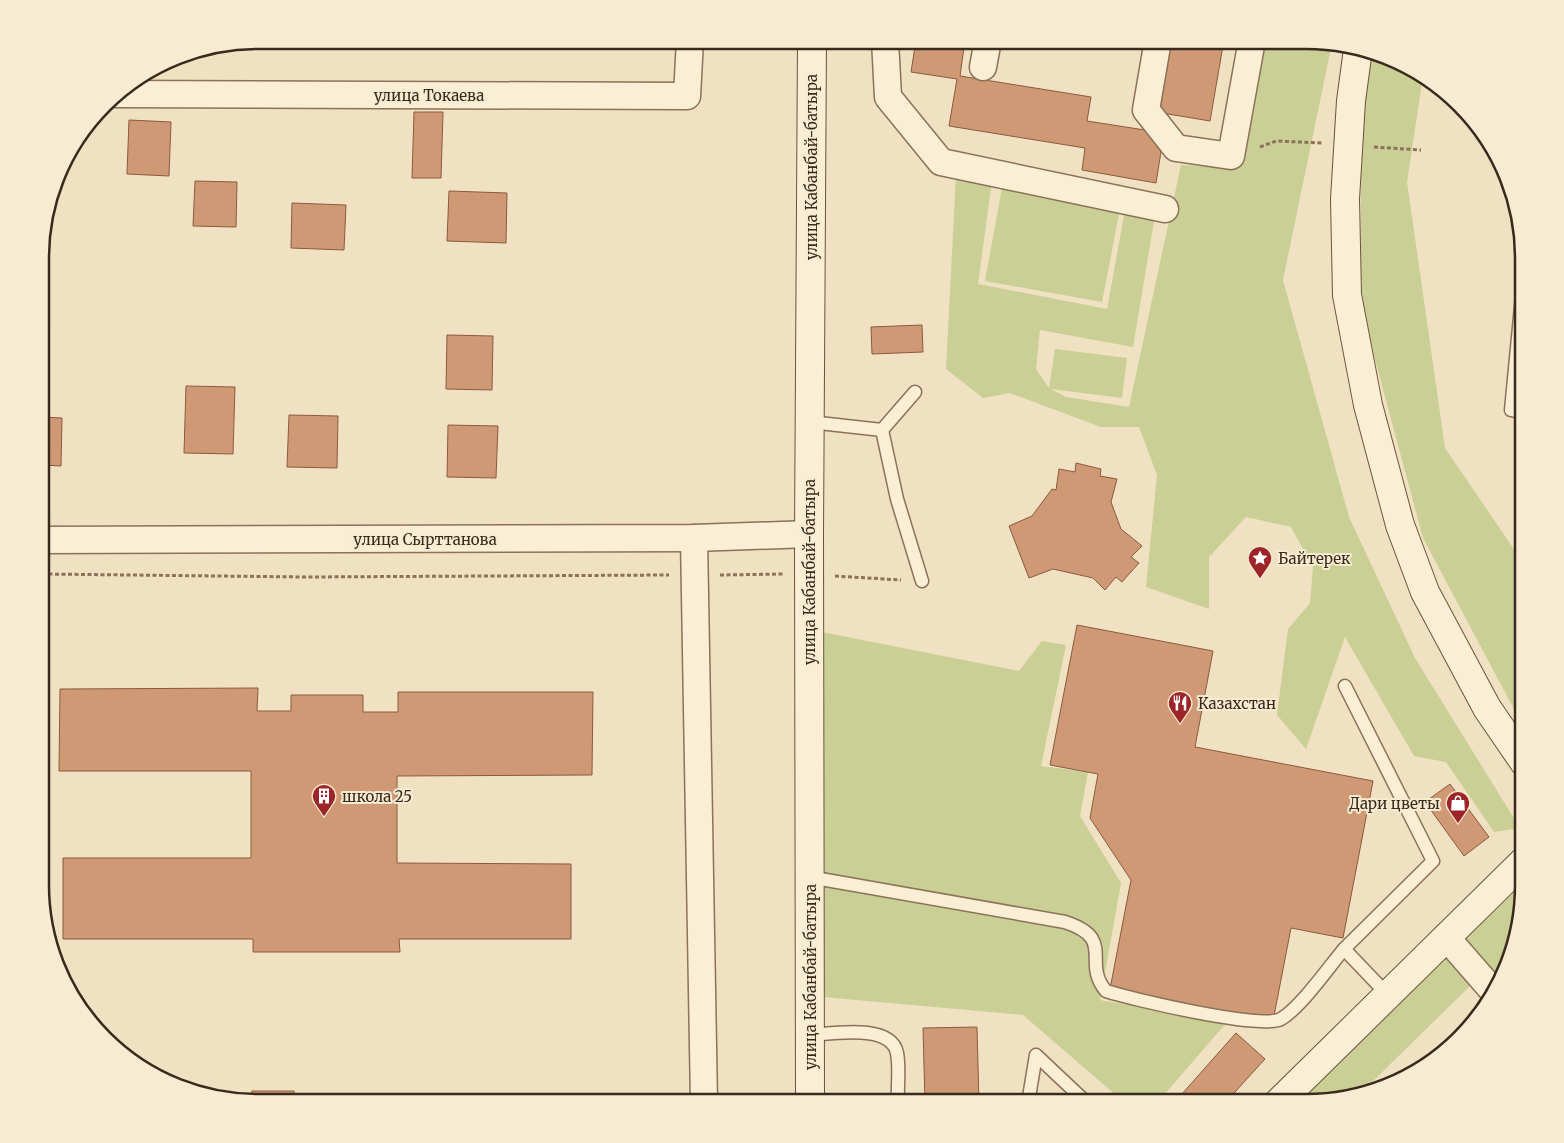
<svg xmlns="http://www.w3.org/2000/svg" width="1564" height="1143" font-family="Merriweather,serif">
<rect width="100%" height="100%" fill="#f0e1c2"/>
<!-- green -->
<g fill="#c9cf95">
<polygon points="1259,40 1320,40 1332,43 1283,280 1349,517 1415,658 1520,828 1494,832 1446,762 1414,756 1345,637 1306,749 1277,715 1288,629 1310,603 1313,567 1291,527 1246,517 1209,557 1209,609 1146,587 1157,475 1139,427 1101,427 1010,393 983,398 946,369 956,175 992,181 978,284 1107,309 1125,210 1154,221 1133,347 1040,330 1036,369 1049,388 1055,349 1127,358 1122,398 1051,389 1066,397 1129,407 1181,165 1235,167"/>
<polygon points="1362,50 1389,56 1423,76 1407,182 1445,448 1524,564 1524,728 1423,538 1360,304"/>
<polygon points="1002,188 1120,209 1102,302 985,281"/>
<polygon points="822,632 1019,671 1042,641 1066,645 1041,766 1088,772 1080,816 1121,883 1100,1000 1227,1022 1157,1103 1125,1103 1023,1015 823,997"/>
<polygon points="1524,871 1524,899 1512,955 1498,983 1456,938"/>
<polygon points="1449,951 1472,984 1365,1089 1306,1103 1290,1103"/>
</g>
<!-- building -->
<g fill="#d09976" stroke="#8b5a3d">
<polygon points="916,40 965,40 960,76 1091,97 1087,121 1164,133 1156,183 1082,170 1085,148 949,126 957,79 911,72"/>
<polygon points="1169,40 1224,40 1210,121 1156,112"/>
<polygon points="414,112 443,112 441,178 412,178"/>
<polygon points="129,120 171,122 169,176 127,174"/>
<polygon points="195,181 237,182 236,227 193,226"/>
<polygon points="449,191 507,193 506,243 447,241"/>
<polygon points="292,203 346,205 344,250 291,248"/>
<polygon points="922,325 923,352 872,354 871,327"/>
<polygon points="447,335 493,336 492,390 446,389"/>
<polygon points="186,386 235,387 233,454 184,453"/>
<polygon points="289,415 338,416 337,468 287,467"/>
<polygon points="42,417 62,418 61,466 42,465"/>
<polygon points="448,425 498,426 496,478 447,477"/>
<polygon points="1076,463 1101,469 1100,476 1117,479 1111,502 1121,529 1142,546 1131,557 1139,563 1122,582 1116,577 1105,590 1093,578 1053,569 1029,578 1009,526 1032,516 1052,489 1056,490 1059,469 1075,472"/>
<polygon points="1077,625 1213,651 1195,747 1373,781 1343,938 1291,928 1273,1021 1110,989 1131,880 1090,818 1098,774 1050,765"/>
<polygon points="258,688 257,711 291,711 291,695 363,695 363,712 398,712 398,692 593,692 592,775 397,776 397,863 571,864 571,939 399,939 400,952 253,952 253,939 63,939 63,858 251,858 251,771 59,771 60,689"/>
<polygon points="1450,784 1489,837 1464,856 1425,802"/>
<polygon points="977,1027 979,1103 925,1103 923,1028"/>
<polygon points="1236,1033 1265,1059 1225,1103 1174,1103"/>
<rect x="252" y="1091" width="42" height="12"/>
</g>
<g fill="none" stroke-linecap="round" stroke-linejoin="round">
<!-- lane casing -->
<g stroke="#8b7258" stroke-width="15">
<g id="lane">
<polyline points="1524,275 1511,410 1524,413"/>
<polyline points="810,422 882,430 915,392"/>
<polyline points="882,430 897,499 922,581"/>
<polyline points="1345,686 1433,861 1344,949 1388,995"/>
<path d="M809,877L1065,922C1117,939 1081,962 1106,991C1131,999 1262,1030 1281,1019C1301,1007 1328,968 1344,949"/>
<path d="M810,1035C831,1034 891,1023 897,1053C900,1068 897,1087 898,1103"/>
<polyline points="1028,1103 1036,1055 1087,1103"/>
</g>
</g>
<!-- street casing -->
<g stroke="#8b7258" stroke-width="29">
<g id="street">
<polyline points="885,40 888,97 941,162 1165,209"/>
<polyline points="1158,40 1146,110 1176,148 1231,156 1252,40"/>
<polyline points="983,67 988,40"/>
<polyline points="115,94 687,96 690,40"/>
<polyline points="694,538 704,1103"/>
<polyline points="42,540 694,538 809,534"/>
<polyline points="1446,937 1493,991"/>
</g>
</g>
<!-- secondary casing -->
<g stroke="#6c533b" stroke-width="30">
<g id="secondary">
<polyline points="1358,49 1351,101 1345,199 1347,295 1368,405 1400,525 1425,592 1487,708 1524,762"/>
<polyline points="810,1103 809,534 812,40"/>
<polyline points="1278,1103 1524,861"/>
</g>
</g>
<!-- path -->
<g stroke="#8b7258" stroke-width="3" stroke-dasharray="4 2.5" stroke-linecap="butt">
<polyline points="1260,147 1276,141 1323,143"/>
<polyline points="1374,147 1421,150"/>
<polyline points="42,574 306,577 669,575"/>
<polyline points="720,575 784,574"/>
<polyline points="835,576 901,580"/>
</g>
<!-- lane -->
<use href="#lane" stroke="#faeed5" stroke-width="12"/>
<!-- street -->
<use href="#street" stroke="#faeed5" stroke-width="26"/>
<!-- secondary -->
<use href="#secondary" stroke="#faeed5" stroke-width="28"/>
</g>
<!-- icons -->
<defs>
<g id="sight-pin" transform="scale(1.25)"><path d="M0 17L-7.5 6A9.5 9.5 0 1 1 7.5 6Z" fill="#9d2529" stroke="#f7ebd2"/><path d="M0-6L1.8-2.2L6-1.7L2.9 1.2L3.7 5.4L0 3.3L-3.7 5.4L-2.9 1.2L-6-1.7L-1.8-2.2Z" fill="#fff"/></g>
<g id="restaurant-pin" transform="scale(1.25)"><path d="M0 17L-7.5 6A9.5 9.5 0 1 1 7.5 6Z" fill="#9d2529" stroke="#f7ebd2"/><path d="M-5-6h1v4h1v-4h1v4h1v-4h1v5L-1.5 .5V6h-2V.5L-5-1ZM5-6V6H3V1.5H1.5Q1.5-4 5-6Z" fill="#fff"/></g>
<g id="building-pin" transform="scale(1.25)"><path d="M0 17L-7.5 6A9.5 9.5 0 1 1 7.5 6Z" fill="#9d2529" stroke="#f7ebd2"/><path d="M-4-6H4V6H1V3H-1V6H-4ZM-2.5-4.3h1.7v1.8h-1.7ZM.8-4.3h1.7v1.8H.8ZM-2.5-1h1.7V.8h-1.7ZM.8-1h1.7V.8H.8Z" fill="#fff"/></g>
<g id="shop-pin" transform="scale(1.25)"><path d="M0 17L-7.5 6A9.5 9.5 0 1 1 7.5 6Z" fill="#9d2529" stroke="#f7ebd2"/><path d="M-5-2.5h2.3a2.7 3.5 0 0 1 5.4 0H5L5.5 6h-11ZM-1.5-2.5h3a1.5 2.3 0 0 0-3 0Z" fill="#fff"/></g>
</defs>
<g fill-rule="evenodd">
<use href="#sight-pin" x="1260" y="558"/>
<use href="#restaurant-pin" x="1180" y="703"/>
<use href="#building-pin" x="324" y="796"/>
<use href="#shop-pin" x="1458" y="803"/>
</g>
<g text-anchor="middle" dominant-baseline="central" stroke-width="4" stroke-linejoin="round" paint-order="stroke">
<!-- street labels -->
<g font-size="15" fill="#3a2a1d" stroke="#f7ebd2">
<text x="429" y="95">улица Токаева</text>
<text transform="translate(811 167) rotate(-90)">улица Кабанбай-батыра</text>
<text x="425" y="539">улица Сырттанова</text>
<text transform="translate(809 572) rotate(-90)">улица Кабанбай-батыра</text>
<text transform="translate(810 977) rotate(-90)">улица Кабанбай-батыра</text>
</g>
<!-- poi labels -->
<g font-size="15" fill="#3a2a1d" stroke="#f7ebd2" text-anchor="start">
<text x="1278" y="558">Байтерек</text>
<text x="1198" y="703">Казахстан</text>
<text x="342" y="796">школа 25</text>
<text x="1440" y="803" text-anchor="end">Дари цветы</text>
</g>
</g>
<!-- crop -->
<path d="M0 0H1564V1143H0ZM258 49H1306A209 209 0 0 1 1515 258V885A209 209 0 0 1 1306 1094H258A209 209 0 0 1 49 885V258A209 209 0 0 1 258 49Z" fill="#f7ebd2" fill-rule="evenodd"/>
<path fill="none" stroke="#3a2a1d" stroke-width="2.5" d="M258 49H1306A209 209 0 0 1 1515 258V885A209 209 0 0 1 1306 1094H258A209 209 0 0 1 49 885V258A209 209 0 0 1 258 49Z"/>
</svg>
